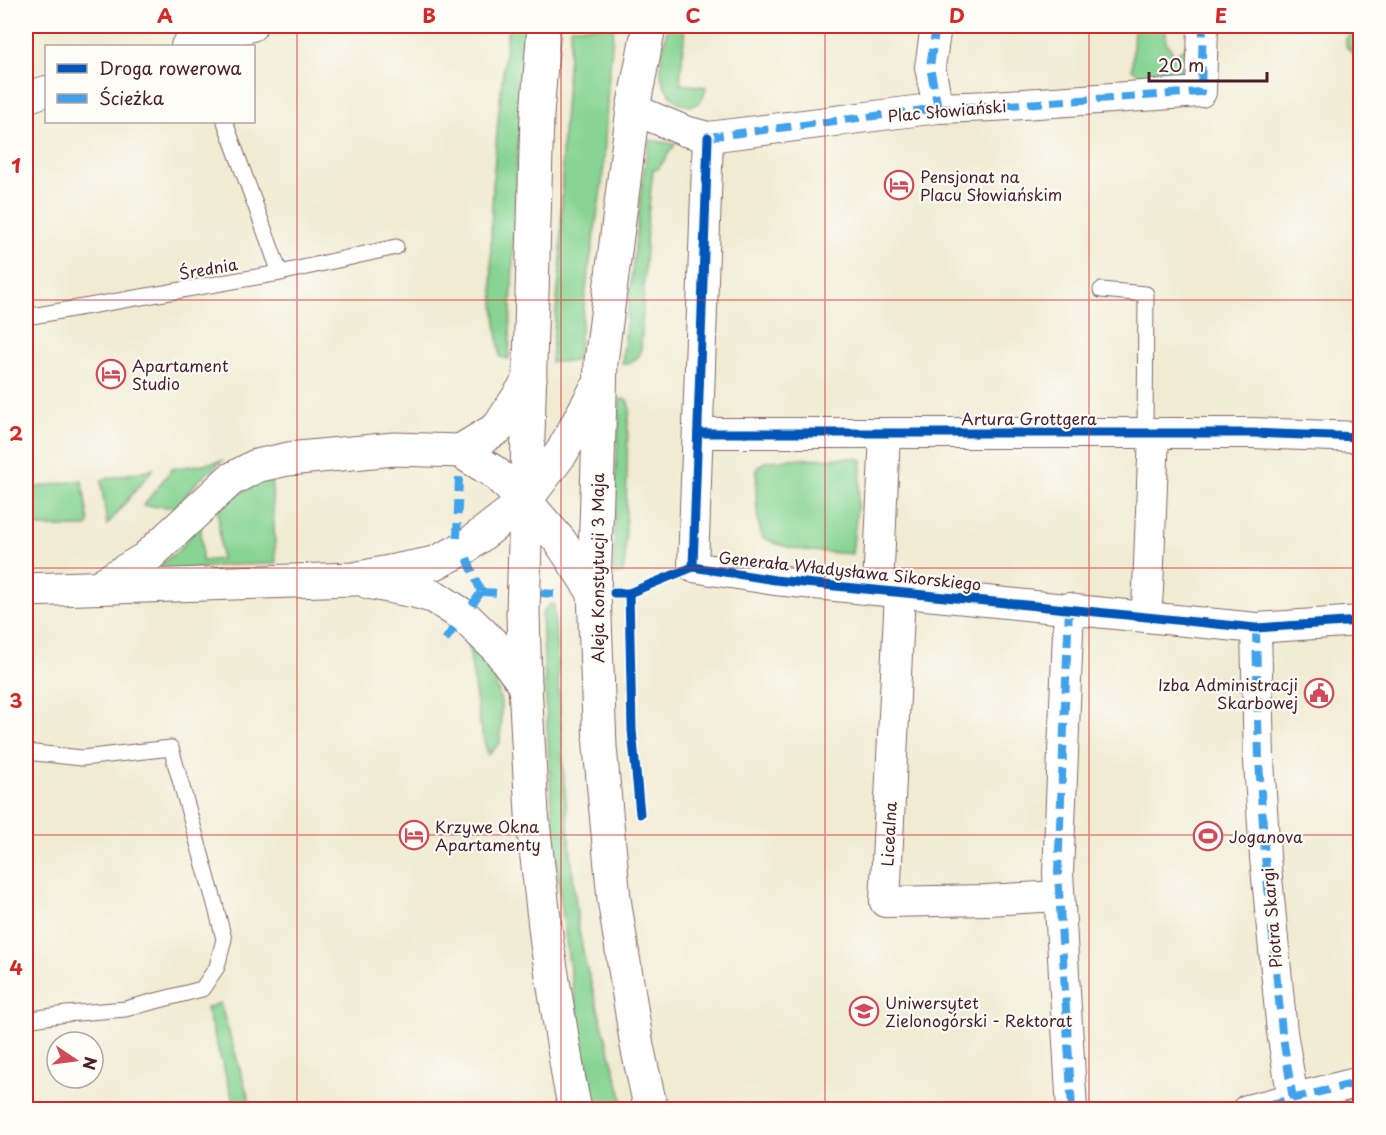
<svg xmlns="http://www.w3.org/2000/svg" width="1386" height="1135" font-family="'Playpen Sans',sans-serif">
<rect width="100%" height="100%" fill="#fdfcf7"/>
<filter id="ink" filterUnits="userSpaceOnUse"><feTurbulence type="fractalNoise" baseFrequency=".0167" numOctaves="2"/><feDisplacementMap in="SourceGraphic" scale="12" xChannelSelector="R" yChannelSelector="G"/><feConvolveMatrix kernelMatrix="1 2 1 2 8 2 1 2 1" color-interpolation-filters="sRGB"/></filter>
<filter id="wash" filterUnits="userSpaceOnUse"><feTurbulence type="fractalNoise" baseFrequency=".008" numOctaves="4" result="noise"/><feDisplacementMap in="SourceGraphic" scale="24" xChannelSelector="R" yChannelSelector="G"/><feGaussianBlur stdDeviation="1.35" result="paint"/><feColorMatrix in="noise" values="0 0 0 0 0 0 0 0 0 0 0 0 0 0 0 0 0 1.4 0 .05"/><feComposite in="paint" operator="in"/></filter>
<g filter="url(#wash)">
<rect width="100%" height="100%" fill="#f0ebd2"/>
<!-- green -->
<g fill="#87d493" stroke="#687a5f" stroke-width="1.5">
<path d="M508,26H529L524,64L517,163L509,359L500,357C496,322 491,286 491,251C491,176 500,100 508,26Z"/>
<path d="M668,26H685L680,84L706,87C701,120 671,104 663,82C657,65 665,42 668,26Z"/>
<polygon points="1134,26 1166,26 1166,42 1174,55 1191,44 1193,64 1185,73 1173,83 1152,84 1132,69"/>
<polygon points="571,27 614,26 608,84 603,177 587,281 577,361 551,362 561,261 562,149"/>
<polygon points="1350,34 1360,35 1360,62 1346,46 1346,39"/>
<polygon points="649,140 675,144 658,169 653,170 647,224 641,348 639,356 628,364 622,363 642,182"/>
<polygon points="620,399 627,400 630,410 628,421 625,561 623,573 614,575 615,486"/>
<path d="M854,458L860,459L862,462L852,554C820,551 792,553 762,537C755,514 756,491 757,468L764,462L787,459Z"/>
<polygon points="222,461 199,480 176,507 143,506 172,469"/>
<polygon points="153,469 107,525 101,480"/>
<polygon points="271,475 276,564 229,565 200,568 150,578 159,566 180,549 201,522 202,561 221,559 218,506"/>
<polygon points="82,480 89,523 87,527 26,527 26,489"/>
<path d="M550,604H554L564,782L578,926L585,961L625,1109H594C575,1010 559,909 552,808C547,743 545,678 542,613Z"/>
<path d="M468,640C484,653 499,683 501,704C502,717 500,730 500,743L488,755L480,726Z"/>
<polygon points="220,1003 252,1109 236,1109 233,1100 206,1008"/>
</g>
</g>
<g filter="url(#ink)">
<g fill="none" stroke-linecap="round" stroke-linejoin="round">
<!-- service casing -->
<g stroke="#846665" stroke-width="17">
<g id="service">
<polyline points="225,122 280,273"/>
<polyline points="1101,290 1146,294 1145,433"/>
<polyline points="26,317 280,273 396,247"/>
<polyline points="26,752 82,758 171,748 215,904 224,939 217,967 202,989 125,1009 66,1014 26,1020"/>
</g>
</g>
<!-- minor casing -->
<g stroke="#846665" stroke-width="32">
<g id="minor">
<polyline points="936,26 930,67 938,108"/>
<polyline points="186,46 252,26"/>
<polyline points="26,98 46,91"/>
<polyline points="633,109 685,131 708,137 938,108 993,106 1201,92 1203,26"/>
<polyline points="708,137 693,567 775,580 1256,628 1360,621"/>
<polyline points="698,433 1252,433 1360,437"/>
<polyline points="878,589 885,433"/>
<polyline points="900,592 885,902 987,900 1059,896"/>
<polyline points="1069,608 1058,873 1072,1110"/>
<polyline points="1146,617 1148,589 1154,433"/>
<polyline points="1256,628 1259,761 1265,857 1282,1032 1293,1099"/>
<polyline points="1247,1110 1360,1082"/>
</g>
</g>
<!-- secondary casing -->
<g stroke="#846665" stroke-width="35">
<g id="secondary">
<polyline points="544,26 537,115 523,613 525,685 532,814 547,944 569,1080 575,1110"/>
<polyline points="649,26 633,109 601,362 594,593 600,747 614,899 637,1046 651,1110"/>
<polyline points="460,451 498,428 530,379"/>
<polyline points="368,582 414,591 435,597 464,616 499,650 525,685"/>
<polyline points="100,586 145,559 230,480 256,466 288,459 394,449 460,451 494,472 525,501 560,541 594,593"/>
<polyline points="26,590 354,579 435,563 463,549 525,501 562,452 595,391"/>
</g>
</g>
<!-- service -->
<use href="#service" stroke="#fff" stroke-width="15"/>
<!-- minor -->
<use href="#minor" stroke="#fff" stroke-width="30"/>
<!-- secondary -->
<use href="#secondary" stroke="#fff" stroke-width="33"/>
<!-- quiet -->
<g stroke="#40a2eb" stroke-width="8" stroke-dasharray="15 8" stroke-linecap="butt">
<polyline points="936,26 930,67 938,108"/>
<polyline points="708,137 938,108 993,106 1201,92 1203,26"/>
<polyline points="457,538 459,476"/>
<polyline points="467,558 481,592"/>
<polyline points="481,592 502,593"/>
<polyline points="541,593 554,594"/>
<polyline points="472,605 481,592"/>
<polyline points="1069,608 1058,873 1072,1110"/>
<polyline points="1256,628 1259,761 1265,857 1282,1032 1293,1099"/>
<polyline points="445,640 454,628"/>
<polyline points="1247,1110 1360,1082"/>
</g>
<!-- cycleway casing -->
<g stroke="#fdfcf7" stroke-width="13">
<g id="cycleway">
<polyline points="708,137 693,567 775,580 1256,628 1360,621"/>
<polyline points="698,433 1252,433 1360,437"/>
<polyline points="614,593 629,593 693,567"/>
<polyline points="629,593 632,730 640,814"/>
</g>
</g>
<!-- cycleway -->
<use href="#cycleway" stroke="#0057b8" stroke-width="9"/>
</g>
</g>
<!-- grid -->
<path fill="none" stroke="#d62828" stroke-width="1.5" stroke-opacity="0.55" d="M297,26V1110M561,26V1110M825,26V1110M1089,26V1110M26,300H1360M26,568H1360M26,835H1360"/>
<!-- icons -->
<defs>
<g id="hotel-ring" transform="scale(1.5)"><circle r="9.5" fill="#fdfcf7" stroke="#d1495b" stroke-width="1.5"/><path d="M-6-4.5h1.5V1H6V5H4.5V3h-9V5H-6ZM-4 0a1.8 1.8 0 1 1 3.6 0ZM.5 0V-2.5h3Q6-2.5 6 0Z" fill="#d1495b"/></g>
<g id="civic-ring" transform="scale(1.5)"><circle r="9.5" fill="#fdfcf7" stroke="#d1495b" stroke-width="1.5"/><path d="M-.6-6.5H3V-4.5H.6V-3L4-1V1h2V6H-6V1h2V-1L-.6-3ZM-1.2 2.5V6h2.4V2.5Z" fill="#d1495b"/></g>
<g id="stadium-ring" transform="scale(1.5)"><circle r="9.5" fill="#fdfcf7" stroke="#d1495b" stroke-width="1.5"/><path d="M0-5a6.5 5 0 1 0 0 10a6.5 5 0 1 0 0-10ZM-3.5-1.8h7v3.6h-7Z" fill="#d1495b"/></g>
<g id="university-ring" transform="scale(1.5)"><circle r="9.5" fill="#fdfcf7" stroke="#d1495b" stroke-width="1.5"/><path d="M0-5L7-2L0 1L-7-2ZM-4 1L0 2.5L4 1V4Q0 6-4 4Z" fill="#d1495b"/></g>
</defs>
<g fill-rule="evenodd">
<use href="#hotel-ring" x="899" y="185"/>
<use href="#hotel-ring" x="111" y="374"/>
<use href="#civic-ring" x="1319" y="693"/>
<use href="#hotel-ring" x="414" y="835"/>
<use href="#stadium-ring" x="1208" y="836"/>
<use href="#university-ring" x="864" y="1011"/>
</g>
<g text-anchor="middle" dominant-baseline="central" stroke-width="4.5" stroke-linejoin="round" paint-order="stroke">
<!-- street labels -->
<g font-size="16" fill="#4a1f2b" stroke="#fdfcf7">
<text transform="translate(947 110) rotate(-5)">Plac Słowiański</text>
<text transform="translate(208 268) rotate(-10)">Średnia</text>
<text x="1029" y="418">Artura Grottgera</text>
<text transform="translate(597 568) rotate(-90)">Aleja Konstytucji 3 Maja</text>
<text transform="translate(850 570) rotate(6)">Generała Władysława Sikorskiego</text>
<text transform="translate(888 834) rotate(-87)">Licealna</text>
<text transform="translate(1271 918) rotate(-95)">Piotra Skargi</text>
</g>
<!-- poi labels -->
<g font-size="16" fill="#4a1f2b" stroke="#fdfcf7" text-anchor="start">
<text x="920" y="176">Pensjonat na<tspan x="920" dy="18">Placu Słowiańskim</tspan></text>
<text x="132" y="365">Apartament<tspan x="132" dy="18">Studio</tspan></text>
<text x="1298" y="684" text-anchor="end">Izba Administracji<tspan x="1298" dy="18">Skarbowej</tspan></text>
<text x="435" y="826">Krzywe Okna<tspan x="435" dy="18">Apartamenty</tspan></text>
<text x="1229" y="836">Joganova</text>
<text x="885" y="1002">Uniwersytet<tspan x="885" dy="18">Zielonogórski - Rektorat</tspan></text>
</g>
</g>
<!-- margin -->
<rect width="1386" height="1135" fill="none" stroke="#fdfcf7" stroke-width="66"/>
<!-- legend -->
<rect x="45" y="45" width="210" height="78" fill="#fdfcf7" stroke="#b5a4a5" stroke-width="1.5"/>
<rect x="57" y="64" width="30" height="9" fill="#0057b8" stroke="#b5a4a5" stroke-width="1.5"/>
<text x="99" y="75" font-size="18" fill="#4a1f2b">Droga rowerowa</text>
<rect x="57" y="94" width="30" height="9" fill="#40a2eb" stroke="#b5a4a5" stroke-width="1.5"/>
<text x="99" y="105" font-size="18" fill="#4a1f2b">Ścieżka</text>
<!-- north arrow -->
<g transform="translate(75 1060) rotate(103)"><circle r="28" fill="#fdfcf7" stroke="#b5a4a5" stroke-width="1.5"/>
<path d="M0-4.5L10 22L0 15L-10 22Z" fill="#d1495b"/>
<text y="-9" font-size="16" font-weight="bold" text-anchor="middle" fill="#4a1f2b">N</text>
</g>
<!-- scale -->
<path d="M1149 72v9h118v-9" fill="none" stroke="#4a1f2b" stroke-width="3"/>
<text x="1158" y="72" font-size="18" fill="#4a1f2b" stroke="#fdfcf7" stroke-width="4.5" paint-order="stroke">20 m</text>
<rect x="33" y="33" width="1320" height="1069" fill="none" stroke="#d62828" stroke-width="2"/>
<g font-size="20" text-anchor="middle" font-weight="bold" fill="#d62828">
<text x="165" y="23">A</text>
<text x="429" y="23">B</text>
<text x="693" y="23">C</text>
<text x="957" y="23">D</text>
<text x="1221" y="23">E</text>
<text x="16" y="173">1</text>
<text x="16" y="441">2</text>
<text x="16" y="708">3</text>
<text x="16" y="975">4</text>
</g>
</svg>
